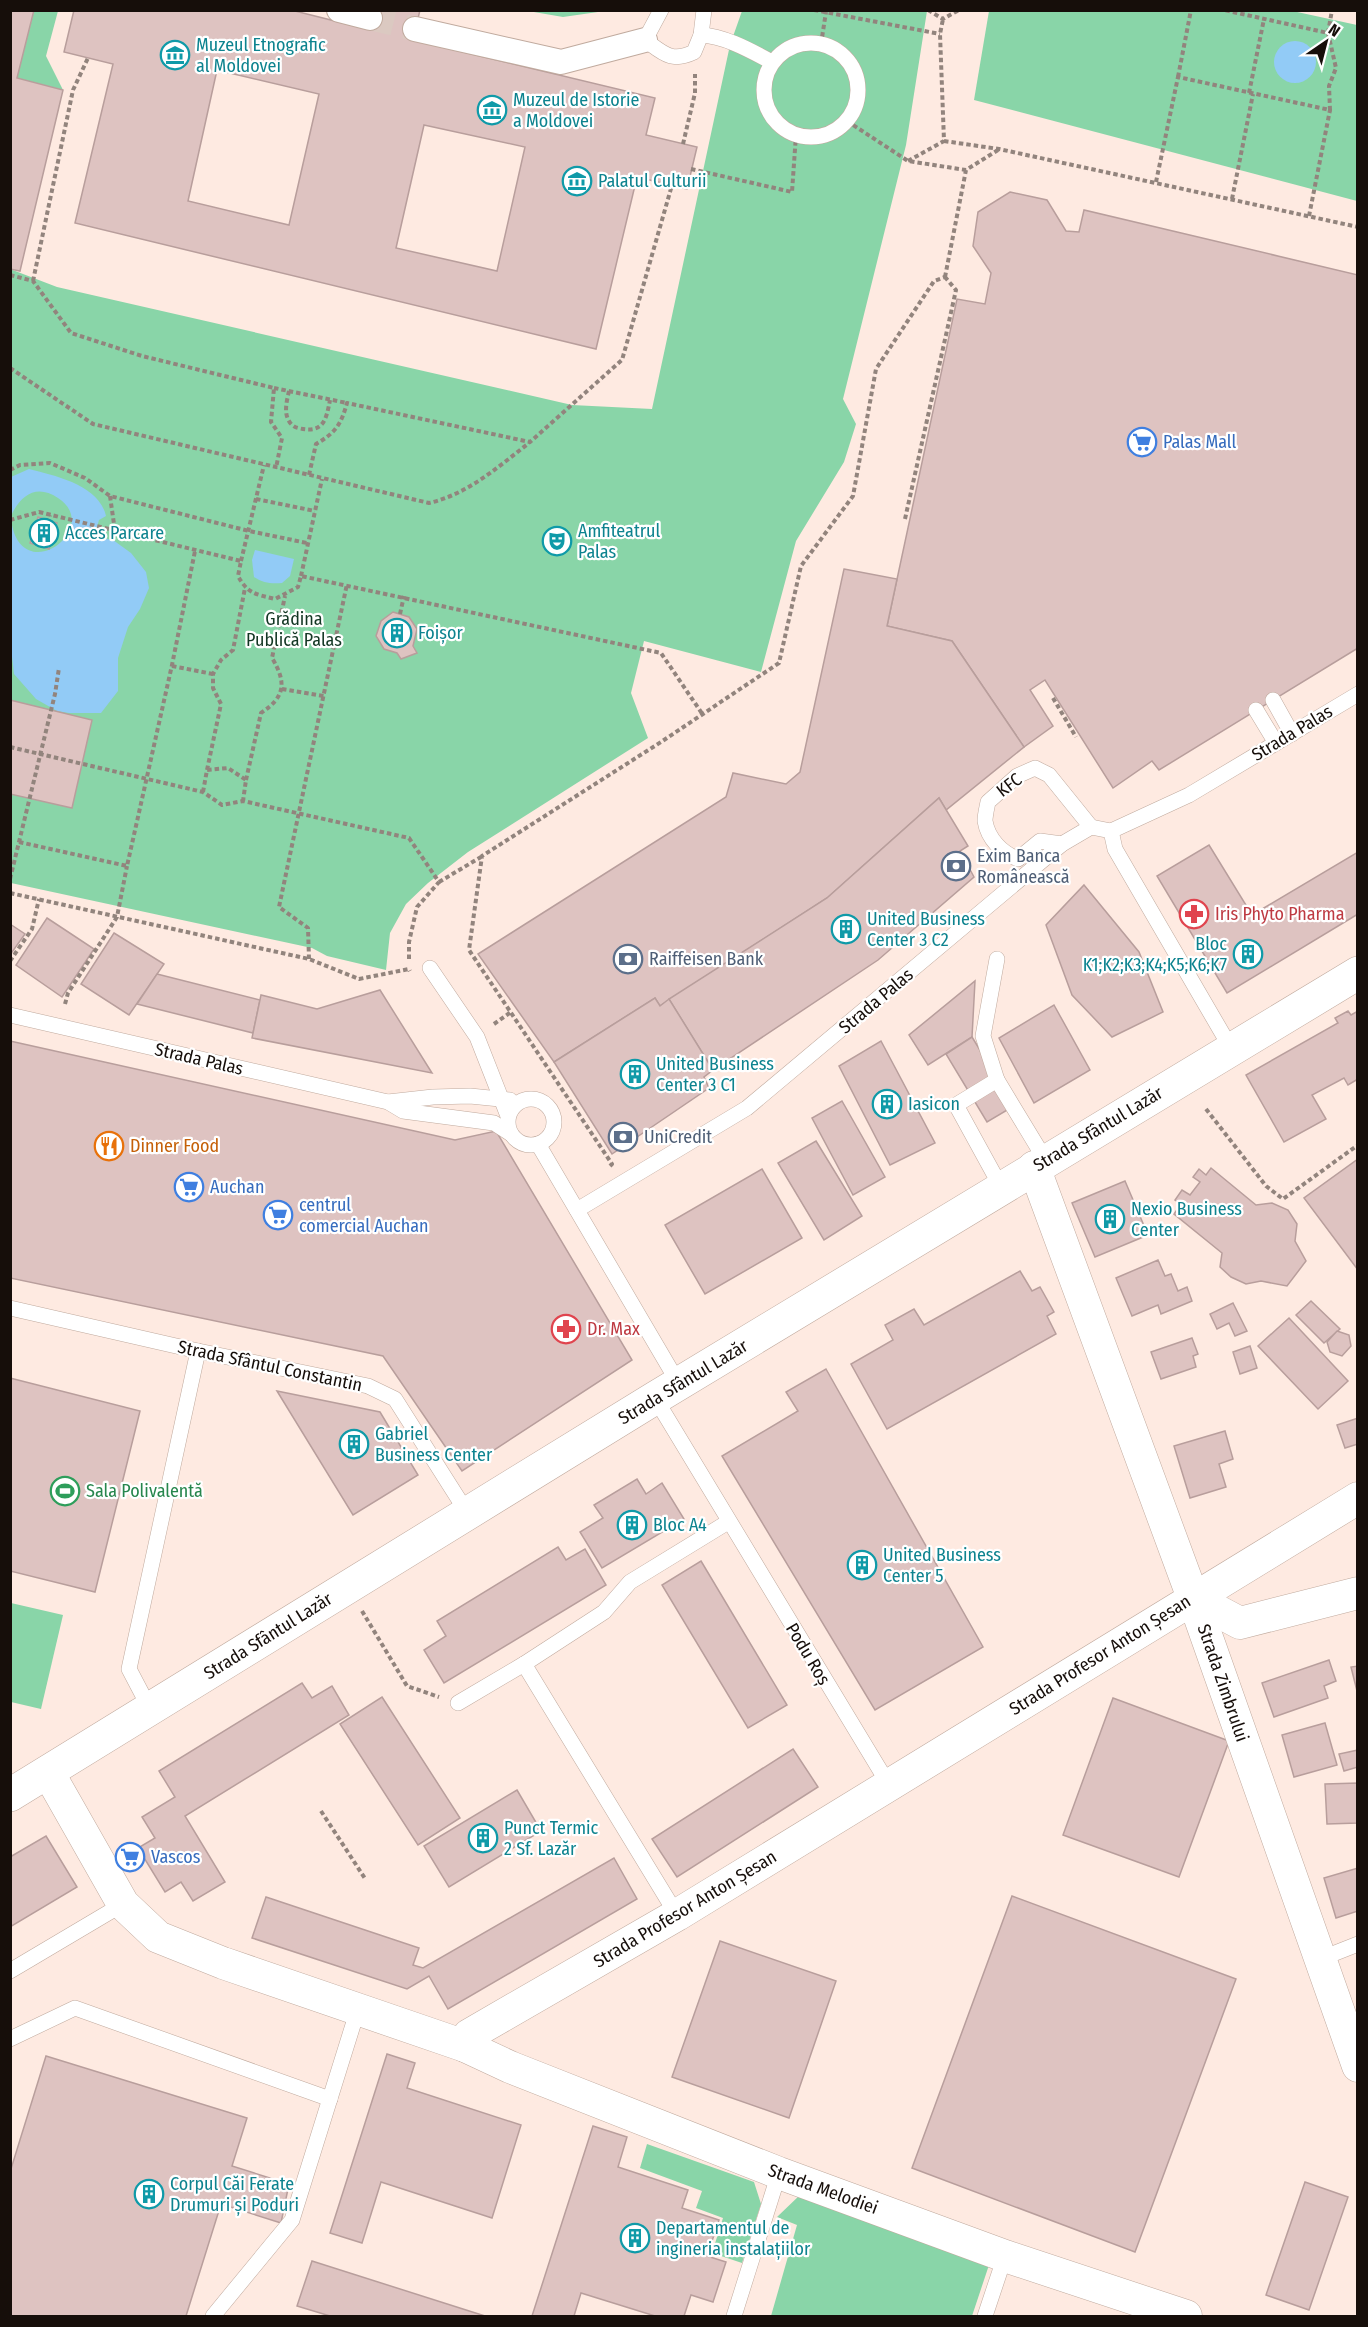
<svg xmlns="http://www.w3.org/2000/svg" width="1368" height="2327" font-family="'Fira Sans Condensed',sans-serif">
<rect width="100%" height="100%" fill="#feeae1"/>
<!-- green -->
<g fill="#89d5a8">
<polygon points="1288,10 1357,25 1357,201 974,100 989,11"/>
<polygon points="34,11 58,11 46,56 63,90 17,78"/>
<polygon points="528,11 605,11 563,17"/>
<polygon points="742,11 927,11 906,145 843,399 856,424 844,462 796,541 761,672 644,641 631,693 648,738 468,852 428,883 406,904 390,933 386,970 327,956 312,948 11,883 10,269 57,287 572,405 652,409 730,45"/>
<polygon points="11,1603 63,1615 41,1709 11,1702"/>
<polygon points="647,2144 754,2182 761,2204 742,2263 712,2253 723,2218 696,2208 702,2191 640,2168"/>
<polygon points="801,2194 989,2265 972,2316 771,2316 797,2225 777,2217"/>
</g>
<!-- water -->
<g fill="#92cbf6">
<circle cx="1295" cy="62" r="21"/>
<path d="M29,469C56,476 99,485 106,516L99,520L94,537L113,540L131,553L146,572L149,588L140,609L128,627L118,658V691L101,713H69L57,711L36,699L14,674L10,639L11,520C21,590 104,528 58,498C36,483 20,496 11,516V477Z"/>
<path d="M255,550L294,559L290,576L282,583C271,584 263,583 254,577L252,560Z"/>
</g>
<!-- building -->
<g fill="#dec3c1" stroke="#b89e9c" stroke-width="1.5" fill-rule="evenodd">
<polygon points="10,10 34,10 17,78 63,90 20,271 10,269"/>
<path d="M74,10H291L367,29L372,10H420L413,40L655,98L646,135L697,147L687,189L637,177L596,349L75,223L113,64L64,52ZM217,70L319,94L289,225L188,201ZM424,125L525,147L497,271L396,248Z"/>
<polygon points="1010,192 1047,200 1066,231 1079,232 1084,210 1358,275 1358,648 1159,770 1152,761 1113,788 1045,680 1030,690 1053,726 1024,747 952,641 887,626 957,299 985,304 991,273 973,246 978,212"/>
<polygon points="38,517 57,523 49,549 30,543"/>
<polygon points="844,569 897,579 887,626 952,641 1024,747 946,810 939,798 827,898 660,1006 655,998 554,1062 478,954 726,797 733,773 786,784 800,772"/>
<polygon points="393,612 409,617 417,629 413,646 417,653 401,659 397,653 384,649 376,636 381,621"/>
<polygon points="10,700 92,720 72,808 10,794"/>
<polygon points="939,798 968,846 960,851 974,877 878,960 713,1070 669,999 827,898"/>
<polygon points="1209,845 1252,915 1358,852 1358,914 1227,993 1157,876"/>
<polygon points="1084,885 1139,952 1163,1012 1112,1037 1072,995 1046,925"/>
<polygon points="47,918 94,949 62,997 16,965"/>
<polygon points="10,924 25,934 10,955"/>
<polygon points="114,933 164,964 129,1015 81,984"/>
<polygon points="157,974 260,1000 253,1033 137,1004"/>
<polygon points="975,981 972,1037 928,1065 909,1035"/>
<polygon points="380,990 432,1073 252,1038 261,995 317,1009"/>
<polygon points="655,998 660,1006 669,999 713,1070 704,1077 709,1088 612,1154 554,1062"/>
<polygon points="1054,1005 1090,1070 1034,1103 999,1038"/>
<polygon points="1348,1011 1351,1015 1358,1011 1358,1079 1348,1085 1344,1078 1312,1095 1326,1119 1284,1142 1246,1075 1338,1023 1335,1018"/>
<polygon points="972,1037 1014,1106 987,1122 946,1054"/>
<polygon points="10,1041 455,1140 496,1131 632,1360 462,1471 383,1356 10,1278"/>
<polygon points="881,1041 935,1143 890,1165 839,1066"/>
<polygon points="842,1101 885,1177 853,1195 812,1118"/>
<polygon points="816,1141 862,1216 824,1240 778,1163"/>
<polygon points="1358,1159 1358,1270 1304,1198"/>
<polygon points="1211,1168 1256,1205 1272,1203 1288,1210 1297,1224 1295,1241 1306,1261 1287,1286 1261,1281 1246,1284 1231,1277 1220,1267 1222,1253 1174,1214 1181,1204 1175,1200 1182,1190 1190,1195 1200,1182 1193,1177 1199,1169 1206,1175"/>
<polygon points="762,1169 802,1238 705,1294 665,1225"/>
<polygon points="1125,1181 1148,1235 1095,1257 1072,1203"/>
<polygon points="1158,1260 1165,1276 1171,1274 1178,1291 1187,1287 1192,1301 1161,1314 1158,1305 1132,1316 1116,1278"/>
<polygon points="1020,1271 1032,1291 1040,1287 1054,1312 1047,1316 1056,1334 887,1429 851,1364 893,1340 885,1325 914,1309 924,1325"/>
<polygon points="1311,1301 1340,1329 1324,1343 1296,1315"/>
<polygon points="1233,1303 1247,1331 1235,1336 1229,1323 1217,1329 1210,1314"/>
<polygon points="1289,1318 1348,1381 1318,1409 1258,1346"/>
<polygon points="1337,1331 1349,1335 1351,1346 1342,1356 1330,1352 1327,1342"/>
<polygon points="1192,1338 1198,1354 1193,1356 1196,1367 1161,1379 1151,1352"/>
<polygon points="1250,1346 1257,1368 1240,1374 1233,1352"/>
<polygon points="826,1369 983,1647 875,1710 722,1456 798,1411 786,1392"/>
<polygon points="10,1378 140,1411 95,1592 10,1571"/>
<polygon points="277,1391 380,1412 418,1475 353,1515"/>
<polygon points="1358,1418 1358,1444 1345,1448 1337,1425"/>
<polygon points="1225,1431 1233,1459 1219,1464 1226,1487 1190,1498 1174,1446"/>
<polygon points="637,1479 646,1494 662,1483 684,1519 602,1568 580,1532 603,1518 594,1505"/>
<polygon points="558,1547 566,1560 585,1549 606,1585 444,1683 424,1650 446,1636 437,1621"/>
<polygon points="701,1561 787,1705 748,1728 662,1585"/>
<polygon points="1329,1660 1336,1681 1324,1686 1328,1698 1274,1717 1262,1683"/>
<polygon points="1358,1666 1358,1695 1351,1667"/>
<polygon points="302,1683 312,1698 332,1686 349,1715 185,1816 225,1882 193,1901 181,1882 165,1892 138,1848 155,1838 142,1817 175,1797 159,1771"/>
<polygon points="382,1697 460,1818 418,1845 340,1724"/>
<polygon points="1113,1698 1229,1741 1179,1877 1063,1835"/>
<polygon points="1325,1723 1337,1765 1294,1777 1282,1735"/>
<polygon points="793,1749 818,1787 677,1877 652,1839"/>
<polygon points="1358,1750 1358,1767 1344,1771 1339,1754"/>
<polygon points="1358,1783 1358,1823 1327,1824 1325,1784"/>
<polygon points="517,1790 541,1831 449,1887 424,1846"/>
<polygon points="46,1836 77,1887 10,1927 10,1857"/>
<polygon points="614,1858 637,1899 448,2009 429,1976 407,1989 252,1938 266,1897 419,1948 413,1965 423,1968"/>
<polygon points="1358,1868 1358,1911 1336,1918 1324,1878"/>
<polygon points="1012,1896 1236,1979 1135,2252 912,2168"/>
<polygon points="720,1941 836,1981 789,2118 672,2077"/>
<polygon points="387,2054 415,2063 407,2088 521,2125 492,2218 381,2182 362,2243 330,2233"/>
<polygon points="46,2056 247,2118 232,2166 289,2184 281,2223 221,2204 186,2316 10,2316 10,2172"/>
<polygon points="593,2126 627,2137 618,2167 688,2190 682,2208 719,2220 707,2256 726,2262 713,2302 691,2295 684,2316 655,2316 581,2293 574,2316 532,2316"/>
<polygon points="1305,2182 1348,2197 1309,2310 1266,2295"/>
<polygon points="312,2261 485,2316 330,2316 297,2306"/>
</g>
<g fill="none" stroke-linecap="round" stroke-linejoin="round">
<!-- pedestrian-tunnel -->
<polyline stroke="#dbc9c1" stroke-width="24" stroke-dasharray="24 12" stroke-linecap="butt" points="370,18 415,29"/>
<!-- service casing -->
<g stroke="#c0aa9e" stroke-width="16">
<g id="service">
<path d="M661,10L645,40C663,53 671,63 694,52L701,35L704,10"/>
<path d="M701,35C725,36 751,51 772,62"/>
<circle cx="811" cy="90" r="47"/>
<polyline points="1273,700 1292,734"/>
<polyline points="1256,710 1276,743"/>
<polyline points="1111,831 1115,849 1232,1050"/>
<path d="M1062,844L1040,841L1018,859C1002,853 988,839 985,821C985,815 987,807 988,802L1017,776L1035,768L1049,775L1091,827"/>
<polyline points="430,968 477,1037 508,1116"/>
<polyline points="10,1015 388,1102 403,1111 494,1123 511,1134"/>
<polyline points="997,1080 983,1036 997,959"/>
<circle cx="531" cy="1122" r="23"/>
<polyline points="388,1102 433,1097 470,1096 510,1100"/>
<polyline points="538,1144 679,1384"/>
<polyline points="1001,1187 956,1105 997,1080 1046,1161"/>
<polyline points="577,1210 747,1108 1062,844 1091,827 1111,831 1189,795 1358,694"/>
<polyline points="10,1308 198,1351 368,1386 395,1399 468,1514"/>
<polyline points="655,1398 889,1785"/>
<polyline points="524,1664 677,1915"/>
<polyline points="458,1703 524,1664 604,1612 630,1582 728,1522"/>
<polyline points="150,1709 129,1669 198,1351"/>
<polyline points="1320,1959 1358,1944"/>
<polyline points="10,1971 123,1904"/>
<polyline points="10,2039 75,2008 330,2099"/>
<polyline points="213,2316 292,2220 358,2009"/>
<polyline points="734,2316 779,2173"/>
<polyline points="985,2316 1005,2256"/>
</g>
</g>
<!-- pedestrian casing -->
<g stroke="#c0aa9e" stroke-width="26">
<g id="pedestrian">
<polyline points="339,10 370,18"/>
<polyline points="415,29 561,62 645,40"/>
</g>
</g>
<!-- minor casing -->
<g stroke="#c0aa9e" stroke-width="33">
<g id="minor">
<polyline points="1034,1167 1193,1598 1358,2066"/>
<polyline points="1193,1598 1240,1623 1358,1593"/>
<polyline points="48,1772 123,1904 158,1937 223,1963 465,2046 510,2067 779,2173 1005,2256 1186,2316"/>
<polyline points="465,2046 469,2035 677,1915 1358,1498"/>
</g>
</g>
<!-- secondary casing -->
<g stroke="#c0aa9e" stroke-width="34">
<polyline id="secondary" points="10,1795 655,1398 1358,973"/>
</g>
<!-- path -->
<g stroke="#92847d" stroke-width="4" stroke-dasharray="4.5 3" stroke-linecap="butt">
<polyline points="814,10 940,34"/>
<polyline points="928,10 943,19 959,10"/>
<polyline points="1328,33 1332,10"/>
<polyline points="821,44 826,12"/>
<polyline points="1178,77 1191,10"/>
<polyline points="1249,93 1264,19"/>
<polyline points="847,121 908,161 966,170"/>
<polyline points="944,141 999,149 1358,227"/>
<polyline points="683,144 695,93 695,74"/>
<polyline points="908,161 944,141 940,34 943,19"/>
<polyline points="691,169 792,192 796,135"/>
<polyline points="1156,182 1178,77 1330,110 1329,86 1336,68 1328,33 1224,10"/>
<polyline points="1232,199 1253,94"/>
<polyline points="1309,216 1330,110"/>
<polyline points="10,275 33,281 71,333 142,356 274,388 271,422 282,438 276,468"/>
<polyline points="945,277 966,170 998,150"/>
<polyline points="33,281 73,90 88,58"/>
<path d="M10,368L93,424L429,503C468,494 498,467 529,443"/>
<polyline points="274,388 347,403"/>
<path d="M289,391C287,400 284,411 288,419C290,424 294,427 298,428C323,434 326,421 330,400"/>
<polyline points="10,470 20,465 50,463 85,478 110,496 249,531 307,543"/>
<path d="M309,475L316,444C335,433 341,425 347,403L530,442L622,360L672,185"/>
<polyline points="110,496 115,531"/>
<polyline points="256,499 315,511"/>
<polyline points="905,519 956,290 945,277"/>
<path d="M10,520L39,512L241,561L238,576C248,594 255,594 275,599L298,587L301,576L661,653L703,715"/>
<polyline points="47,523 50,515"/>
<polyline points="241,561 264,465"/>
<polyline points="301,576 322,479"/>
<polyline points="400,614 404,596"/>
<polyline points="172,666 213,674"/>
<polyline points="282,689 324,696"/>
<polyline points="1053,698 1076,737"/>
<polyline points="10,747 203,792 222,805 243,801 409,838 439,882 417,907 409,942 409,962"/>
<polyline points="207,770 221,704 213,688 213,674 221,660 233,650 245,588"/>
<path d="M246,780L261,713C285,697 287,683 272,658L285,596"/>
<polyline points="203,792 207,770 228,768 246,780 243,801"/>
<polyline points="19,842 127,866 172,665 195,551"/>
<polyline points="10,879 55,694 59,668"/>
<polyline points="439,882 481,857"/>
<polyline points="10,893 309,959 359,979 409,969 410,971"/>
<polyline points="309,959 308,928 279,907 347,584"/>
<polyline points="10,961 32,929 39,899"/>
<polyline points="65,1004 68,993 117,917 127,866"/>
<polyline points="494,1024 511,1012"/>
<polyline points="1206,1109 1266,1186 1283,1199 1358,1145"/>
<polyline points="610,1166 612,1164 469,950 482,856 661,742 779,663 801,566 853,496 876,369 934,281 945,277"/>
<polyline points="362,1611 407,1686 439,1697"/>
<polyline points="321,1811 366,1880"/>
</g>
<!-- service -->
<use href="#service" stroke="#fff" stroke-width="15"/>
<!-- pedestrian -->
<use href="#pedestrian" stroke="#fff" stroke-width="24"/>
<!-- minor -->
<use href="#minor" stroke="#fff" stroke-width="32"/>
<!-- secondary -->
<use href="#secondary" stroke="#fff" stroke-width="33"/>
</g>
<!-- icons -->
<defs>
<g id="museum-ring" transform="scale(1.5)"><circle r="9.5" fill="#fff" stroke="#0f9aa8" stroke-width="1.5"/><path d="M0-6L6-3V-2H-6V-3ZM-5-1h2V3h-2ZM-1-1h2V3h-2ZM3-1h2V3H3ZM-6 4H6V6H-6Z" fill="#0f9aa8"/></g>
<g id="supermarket-ring" transform="scale(1.5)"><circle r="9.5" fill="#fff" stroke="#3f7fe0" stroke-width="1.5"/><path d="M-6-5.5h2.5l.6 2H6L4.5 2H-2.5L-4.4-4H-6ZM-1.5 3.2a1.3 1.3 0 1 0 .1 0ZM3 3.2a1.3 1.3 0 1 0 .1 0Z" fill="#3f7fe0"/></g>
<g id="building-ring" transform="scale(1.5)"><circle r="9.5" fill="#fff" stroke="#0f9aa8" stroke-width="1.5"/><path d="M-4-6H4V6H1V3H-1V6H-4ZM-2.5-4.3h1.7v1.8h-1.7ZM.8-4.3h1.7v1.8H.8ZM-2.5-1h1.7V.8h-1.7ZM.8-1h1.7V.8H.8Z" fill="#0f9aa8"/></g>
<g id="theatre-ring" transform="scale(1.5)"><circle r="9.5" fill="#fff" stroke="#0f9aa8" stroke-width="1.5"/><path d="M-5-5.5Q0-4 5-5.5V0Q5 5 0 6Q-5 5-5 0ZM-3.3-2.5H-1v1.5H-3.3ZM1-2.5H3.3v1.5H1ZM-2.8 1Q0 5.5 2.8 1Z" fill="#0f9aa8"/></g>
<g id="bank-ring" transform="scale(1.5)"><circle r="9.5" fill="#fff" stroke="#5c6f8a" stroke-width="1.5"/><path d="M-6-4H6V4H-6ZM0-2.3a2.3 2.3 0 1 0 0 4.6a2.3 2.3 0 1 0 0-4.6Z" fill="#5c6f8a"/></g>
<g id="pharmacy-ring" transform="scale(1.5)"><circle r="9.5" fill="#fff" stroke="#e0444e" stroke-width="1.5"/><path d="M-2-6h4v4h4v4h-4v4h-4v-4h-4v-4h4Z" fill="#e0444e"/></g>
<g id="restaurant-ring" transform="scale(1.5)"><circle r="9.5" fill="#fff" stroke="#e8710a" stroke-width="1.5"/><path d="M-5-6h1v4h1v-4h1v4h1v-4h1v5L-1.5 .5V6h-2V.5L-5-1ZM5-6V6H3V1.5H1.5Q1.5-4 5-6Z" fill="#e8710a"/></g>
<g id="stadium-ring" transform="scale(1.5)"><circle r="9.5" fill="#fff" stroke="#2e9e5b" stroke-width="1.5"/><path d="M0-5a6.5 5 0 1 0 0 10a6.5 5 0 1 0 0-10ZM-3.5-1.8h7v3.6h-7Z" fill="#2e9e5b"/></g>
</defs>
<g fill-rule="evenodd">
<use href="#museum-ring" x="175" y="55"/>
<use href="#museum-ring" x="492" y="110"/>
<use href="#museum-ring" x="577" y="181"/>
<use href="#supermarket-ring" x="1142" y="442"/>
<use href="#building-ring" x="44" y="533"/>
<use href="#theatre-ring" x="557" y="541"/>
<use href="#building-ring" x="397" y="633"/>
<use href="#bank-ring" x="956" y="866"/>
<use href="#pharmacy-ring" x="1194" y="914"/>
<use href="#building-ring" x="846" y="929"/>
<use href="#building-ring" x="1248" y="954"/>
<use href="#bank-ring" x="628" y="959"/>
<use href="#building-ring" x="635" y="1074"/>
<use href="#building-ring" x="887" y="1104"/>
<use href="#bank-ring" x="623" y="1137"/>
<use href="#restaurant-ring" x="109" y="1146"/>
<use href="#supermarket-ring" x="189" y="1187"/>
<use href="#supermarket-ring" x="278" y="1215"/>
<use href="#building-ring" x="1110" y="1219"/>
<use href="#pharmacy-ring" x="566" y="1329"/>
<use href="#building-ring" x="354" y="1444"/>
<use href="#stadium-ring" x="65" y="1491"/>
<use href="#building-ring" x="632" y="1525"/>
<use href="#building-ring" x="862" y="1565"/>
<use href="#building-ring" x="483" y="1838"/>
<use href="#supermarket-ring" x="130" y="1857"/>
<use href="#building-ring" x="149" y="2194"/>
<use href="#building-ring" x="635" y="2238"/>
</g>
<g text-anchor="middle" dominant-baseline="central" stroke-width="4.5" stroke-linejoin="round" paint-order="stroke">
<!-- culture labels -->
<g font-size="18" fill="#0d838f" stroke="#fff" text-anchor="start">
<text x="196" y="45">Muzeul Etnografic<tspan x="196" dy="21">al Moldovei</tspan></text>
<text x="513" y="100">Muzeul de Istorie<tspan x="513" dy="21">a Moldovei</tspan></text>
<text x="598" y="181">Palatul Culturii</text>
<text x="578" y="531">Amfiteatrul<tspan x="578" dy="21">Palas</tspan></text>
<text x="65" y="533">Acces Parcare</text>
<text x="418" y="633">Foișor</text>
<text x="867" y="919">United Business<tspan x="867" dy="21">Center 3 C2</tspan></text>
<text x="1227" y="944" text-anchor="end">Bloc<tspan x="1227" dy="21">K1;K2;K3;K4;K5;K6;K7</tspan></text>
<text x="656" y="1064">United Business<tspan x="656" dy="21">Center 3 C1</tspan></text>
<text x="908" y="1104">Iasicon</text>
<text x="1131" y="1209">Nexio Business<tspan x="1131" dy="21">Center</tspan></text>
<text x="375" y="1434">Gabriel<tspan x="375" dy="21">Business Center</tspan></text>
<text x="653" y="1525">Bloc A4</text>
<text x="883" y="1555">United Business<tspan x="883" dy="21">Center 5</tspan></text>
<text x="504" y="1828">Punct Termic<tspan x="504" dy="21">2 Sf. Lazăr</tspan></text>
<text x="170" y="2184">Corpul Căi Ferate<tspan x="170" dy="21">Drumuri și Poduri</tspan></text>
<text x="656" y="2228">Departamentul de<tspan x="656" dy="21">ingineria instalațiilor</tspan></text>
</g>
<!-- shop labels -->
<g font-size="18" fill="#366cbe" stroke="#fff" text-anchor="start">
<text x="1163" y="442">Palas Mall</text>
<text x="210" y="1187">Auchan</text>
<text x="299" y="1205">centrul<tspan x="299" dy="21">comercial Auchan</tspan></text>
<text x="151" y="1857">Vascos</text>
</g>
<!-- park labels -->
<g font-size="18" fill="#133724" stroke="#fff">
<text x="294" y="619">Grădina<tspan x="294" dy="21">Publică Palas</tspan></text>
</g>
<!-- street labels -->
<g font-size="18" fill="#160e0a" stroke="#fff">
<text transform="translate(1292 733) rotate(-31)">Strada Palas</text>
<text transform="translate(1009 785) rotate(-37)">KFC</text>
<text transform="translate(876 1001) rotate(-40)">Strada Palas</text>
<text transform="translate(199 1059) rotate(13)">Strada Palas</text>
<text transform="translate(1098 1129) rotate(-31)">Strada Sfântul Lazăr</text>
<text transform="translate(270 1366) rotate(12)">Strada Sfântul Constantin</text>
<text transform="translate(683 1382) rotate(-31)">Strada Sfântul Lazăr</text>
<text transform="translate(268 1636) rotate(-32)">Strada Sfântul Lazăr</text>
<text transform="translate(808 1654) rotate(59)">Podu Roș</text>
<text transform="translate(1100 1655) rotate(-32)">Strada Profesor Anton Șesan</text>
<text transform="translate(1223 1683) rotate(71)">Strada Zimbrului</text>
<text transform="translate(685 1909) rotate(-31)">Strada Profesor Anton Șesan</text>
<text transform="translate(823 2189) rotate(20)">Strada Melodiei</text>
</g>
<!-- service labels -->
<g font-size="18" fill="#4e5e75" stroke="#fff" text-anchor="start">
<text x="977" y="856">Exim Banca<tspan x="977" dy="21">Românească</tspan></text>
<text x="649" y="959">Raiffeisen Bank</text>
<text x="644" y="1137">UniCredit</text>
</g>
<!-- health labels -->
<g font-size="18" fill="#be3a42" stroke="#fff" text-anchor="start">
<text x="1215" y="914">Iris Phyto Pharma</text>
<text x="587" y="1329">Dr. Max</text>
</g>
<!-- food labels -->
<g font-size="18" fill="#c56008" stroke="#fff" text-anchor="start">
<text x="130" y="1146">Dinner Food</text>
</g>
<!-- leisure labels -->
<g font-size="18" fill="#27864d" stroke="#fff" text-anchor="start">
<text x="86" y="1491">Sala Polivalentă</text>
</g>
</g>
<!-- border -->
<rect width="1368" height="2327" fill="none" stroke="#160e0a" stroke-width="24"/>
<!-- north arrow -->
<g transform="translate(1326 42) rotate(35)" stroke="#ffffff" stroke-width="4.5" paint-order="stroke">
<path d="M0-4.5L10 22L0 15L-10 22Z" fill="#160e0a"/>
<text y="-9" font-size="16" font-weight="bold" text-anchor="middle" fill="#160e0a">N</text>
</g>
</svg>
